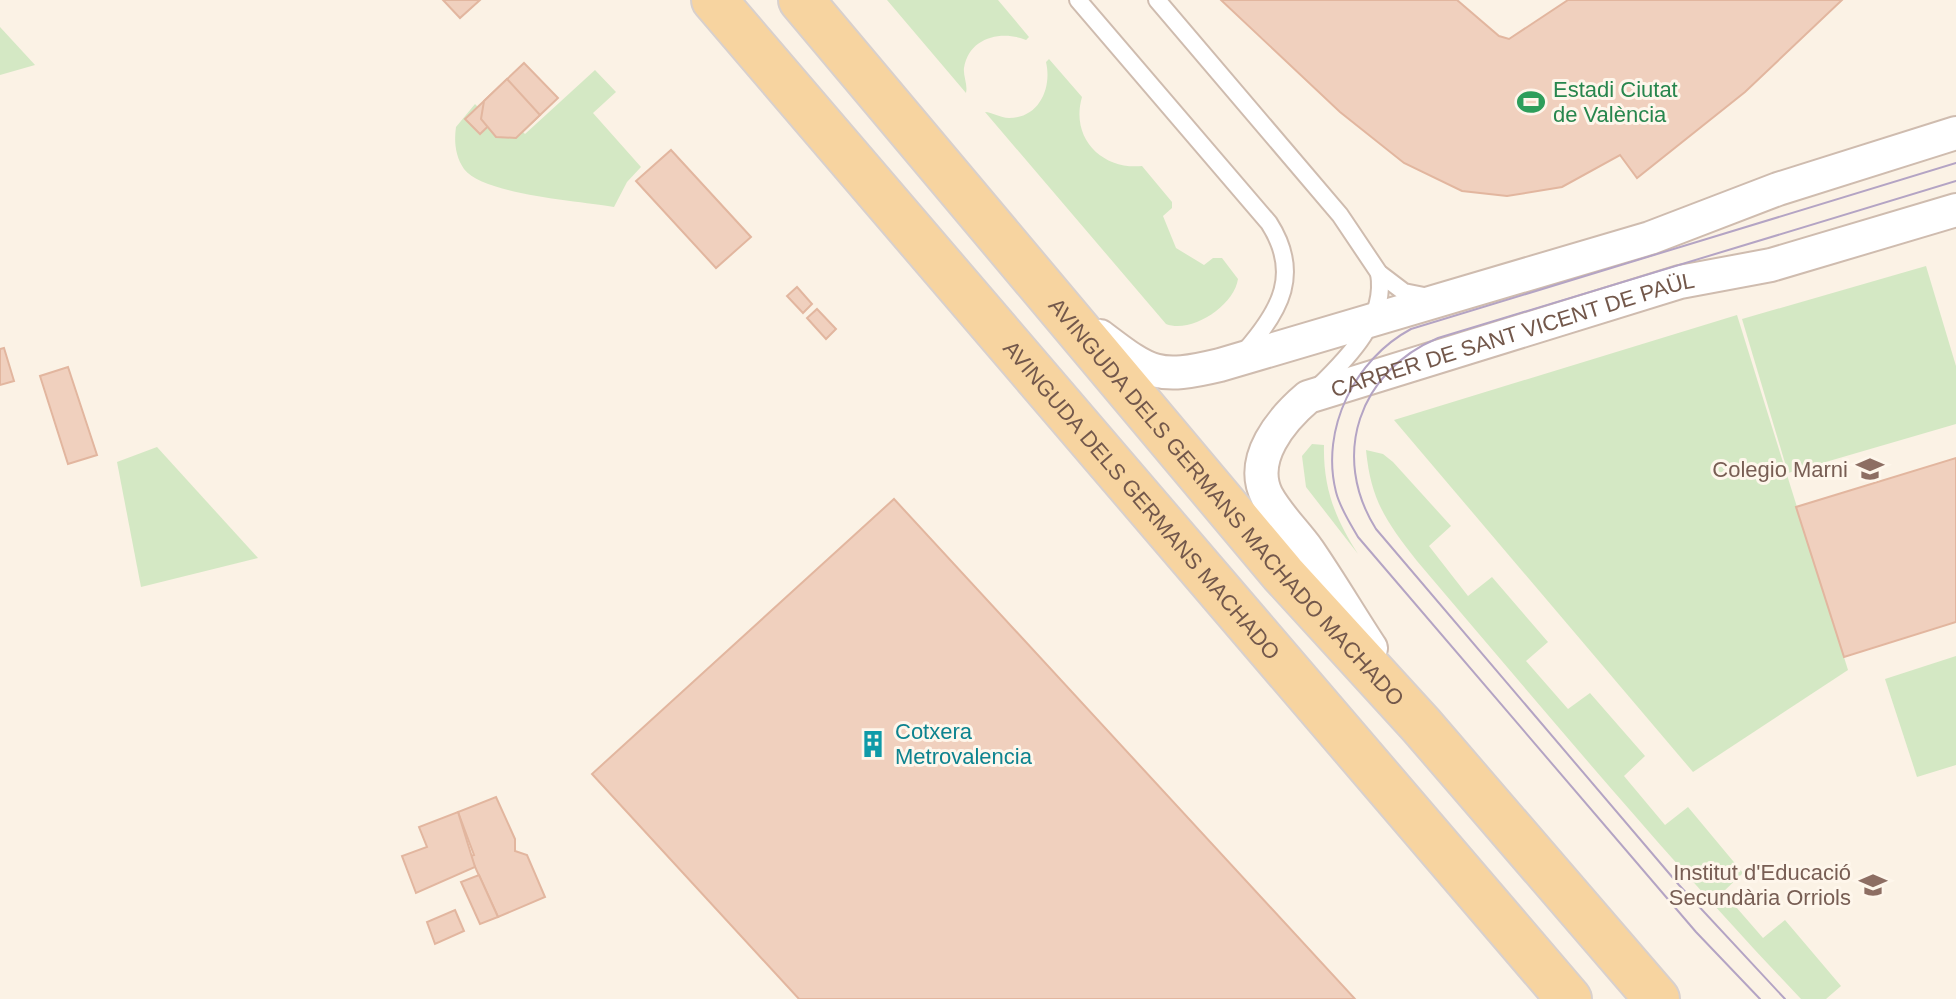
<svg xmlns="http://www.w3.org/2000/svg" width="1956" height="999" font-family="Arial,sans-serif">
<rect width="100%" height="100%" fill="#fbf2e5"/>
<!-- green -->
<g fill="#d4e8c4">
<path d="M887,0H998L1029,37L1026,40C1002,30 969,37 964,68C963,76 968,85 966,93Z"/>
<polygon points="0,27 35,65 0,75"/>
<path d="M1049,59L1082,97C1070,138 1102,170 1142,166L1172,202V208L1163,216L1176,248L1204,265L1213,258H1222L1238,279C1234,306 1191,334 1166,324L985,112C992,112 1000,118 1009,118C1040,118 1052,87 1046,62Z"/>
<path d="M595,70L616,92L593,113L641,167L627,182L614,207C580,201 484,195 464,169C455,156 454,141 456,127L475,104L478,107L466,119L479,134L503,112L525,134Z"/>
<polygon points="1926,266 1956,366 1956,424 1788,473 1742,319"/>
<polygon points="1737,315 1848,670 1693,772 1394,420"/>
<path d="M1312,444L1324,445C1323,488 1335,518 1358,554L1306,487L1302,456Z"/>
<polygon points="157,447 258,558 141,587 117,462"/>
<path d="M1366,450L1383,454L1393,462L1451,526L1429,546L1468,596L1492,577L1548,642L1526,661L1568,709L1590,693L1645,756L1624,776L1665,825L1688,807L1743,873L1723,892L1763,938L1785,920L1841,986L1826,999H1801C1667,858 1543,709 1417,561C1386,521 1371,501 1366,450Z"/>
<polygon points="1956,656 1956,765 1917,777 1885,679"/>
</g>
<!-- building -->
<g fill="#f0d0be" stroke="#e2b69f" stroke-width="2">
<polygon points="443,0 480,0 460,18"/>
<polygon points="1221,0 1457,0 1499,36 1509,39 1568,0 1842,0 1745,92 1637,178 1620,155 1562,187 1507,196 1462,191 1404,163 1340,112"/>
<polygon points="524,63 558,98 522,132 503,112 480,134 465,119"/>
<polygon points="507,79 540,115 516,138 496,137 481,119 484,101"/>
<polygon points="671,150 751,237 716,268 636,181"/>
<polygon points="797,287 812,304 803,313 787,296"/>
<polygon points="817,309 836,329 826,339 807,318"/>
<polygon points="4,348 14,381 0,385 0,349"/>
<polygon points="68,367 97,455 68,464 40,376"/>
<polygon points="1956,458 1956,622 1844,657 1796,507"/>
<polygon points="894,499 1355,999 799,999 592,774"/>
<polygon points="496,797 515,839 515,851 527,855 545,897 498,917 470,856 474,855 458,812"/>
<polygon points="458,812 475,867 416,893 402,856 427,847 419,827"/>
<polygon points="479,875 498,917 480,924 461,882"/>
<polygon points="455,910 464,931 435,944 427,922"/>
</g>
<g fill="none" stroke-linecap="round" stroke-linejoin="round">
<!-- lane casing -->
<g stroke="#cfbcaf" stroke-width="20">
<g id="lane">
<path d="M1078,0L1269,223C1301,273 1281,310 1245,351"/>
<polyline points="1157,0 1340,215 1379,273 1404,292 1429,297"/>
<path d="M1318,387C1349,357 1387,318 1379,273"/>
</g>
</g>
<!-- street casing -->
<g stroke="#cfbcaf" stroke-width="36">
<g id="street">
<path d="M1100,336C1150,374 1157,380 1220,365L1650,238L1778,189L1956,133"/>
<path id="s1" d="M1371,648C1350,616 1330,582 1308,550C1295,532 1278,516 1267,496C1248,459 1282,419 1308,397L1680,282L1771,265L1956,210"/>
</g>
</g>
<!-- primary casing -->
<g stroke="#d8d0cd" stroke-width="48">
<g id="primary">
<path id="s2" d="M714,0L1569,999"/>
<path id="s3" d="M801,0L1283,574L1421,725L1657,999"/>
</g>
</g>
<!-- lane -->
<use href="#lane" stroke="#fff" stroke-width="16"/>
<!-- street -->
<use href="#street" stroke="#fff" stroke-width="32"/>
<!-- primary -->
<use href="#primary" stroke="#f7d4a0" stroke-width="44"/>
<!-- tram -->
<g stroke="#b4a4c4" stroke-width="2">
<path d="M1760,999L1696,932L1358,537C1350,523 1340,508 1336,492C1320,429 1355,359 1411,329L1956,163"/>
<path d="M1785,999L1679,885L1376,529C1330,456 1359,371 1438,338L1956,181"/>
</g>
</g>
<!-- icons -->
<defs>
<g id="stadium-bare" transform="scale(2.16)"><path d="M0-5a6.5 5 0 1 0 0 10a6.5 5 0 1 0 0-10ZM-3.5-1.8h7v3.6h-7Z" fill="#2e9e5b" stroke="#fef6eb" stroke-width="2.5" paint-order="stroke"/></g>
<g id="school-bare" transform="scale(2.16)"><path d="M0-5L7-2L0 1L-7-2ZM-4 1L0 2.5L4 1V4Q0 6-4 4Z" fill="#8d6e63" stroke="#fef6eb" stroke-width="2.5" paint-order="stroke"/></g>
<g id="building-bare" transform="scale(2.16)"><path d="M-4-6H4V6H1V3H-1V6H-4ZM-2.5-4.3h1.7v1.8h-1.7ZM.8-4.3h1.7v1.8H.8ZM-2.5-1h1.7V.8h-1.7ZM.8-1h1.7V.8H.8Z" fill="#0f9aa8" stroke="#fef6eb" stroke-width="2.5" paint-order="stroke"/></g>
</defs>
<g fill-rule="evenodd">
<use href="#stadium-bare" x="1531" y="102"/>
<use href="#school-bare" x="1870" y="469"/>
<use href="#building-bare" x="873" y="744"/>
<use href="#school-bare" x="1873" y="885"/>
</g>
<g text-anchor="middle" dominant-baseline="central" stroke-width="6" stroke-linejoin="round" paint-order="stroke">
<!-- leisure labels -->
<g font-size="22" fill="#27864d" stroke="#fef6eb" text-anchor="start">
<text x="1553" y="89">Estadi Ciutat<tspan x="1553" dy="25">de València</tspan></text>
</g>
<!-- street labels -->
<g font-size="22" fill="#73584b" stroke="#fef6eb">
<text stroke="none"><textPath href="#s1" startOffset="514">CARRER DE SANT VICENT DE PAÜL</textPath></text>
<text stroke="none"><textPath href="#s2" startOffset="658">AVINGUDA DELS GERMANS MACHADO</textPath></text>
<text stroke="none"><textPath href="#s3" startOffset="658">AVINGUDA DELS GERMANS MACHADO MACHADO</textPath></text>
</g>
<!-- education labels -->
<g font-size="22" fill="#785e54" stroke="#fef6eb" text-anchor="end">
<text x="1848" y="469">Colegio Marni</text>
<text x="1851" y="872">Institut d'Educació<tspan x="1851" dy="25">Secundària Orriols</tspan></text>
</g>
<!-- culture labels -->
<g font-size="22" fill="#0d838f" stroke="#fef6eb" text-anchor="start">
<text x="895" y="731">Cotxera<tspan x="895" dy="25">Metrovalencia</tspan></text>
</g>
</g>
</svg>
